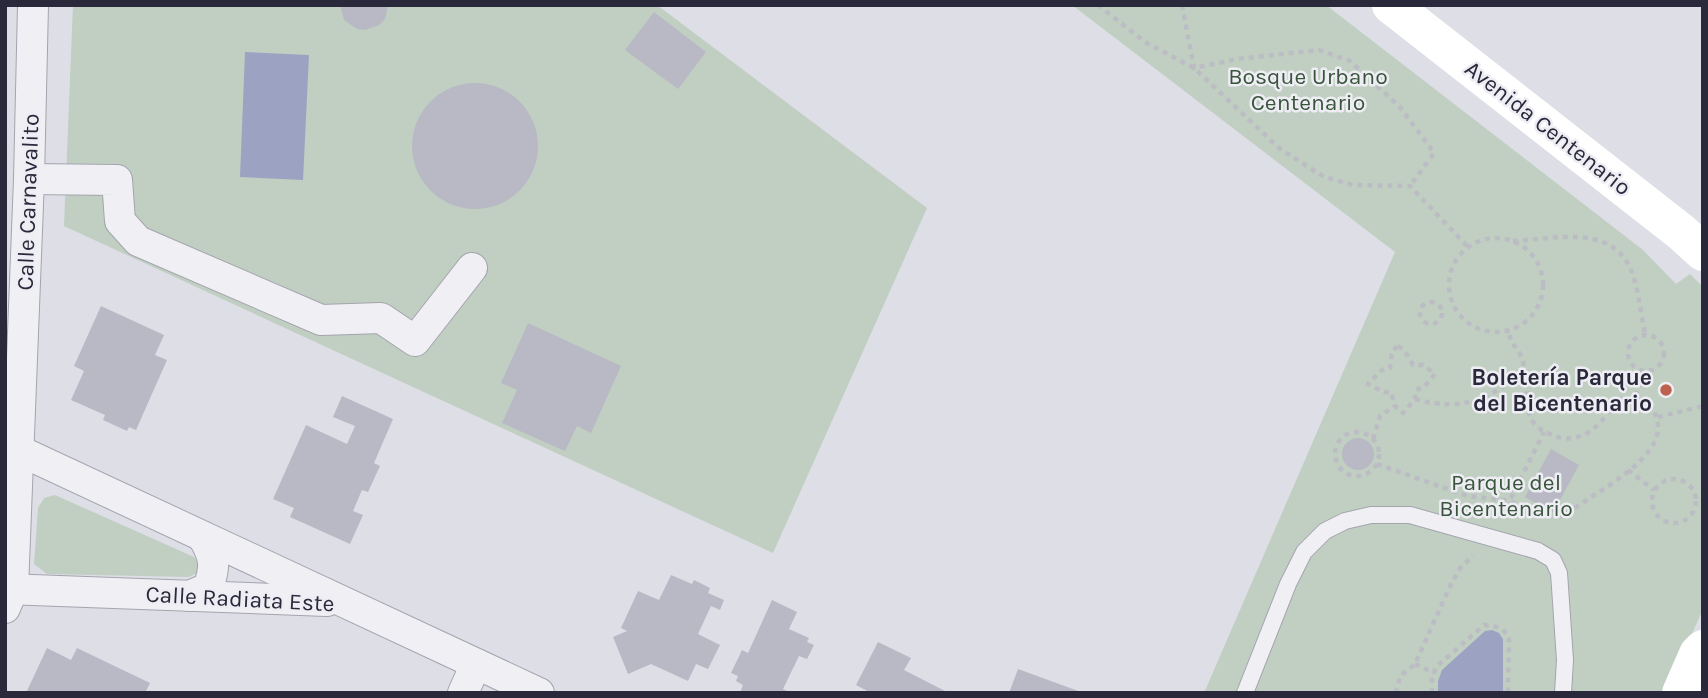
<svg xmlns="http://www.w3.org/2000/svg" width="1708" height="698" font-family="Karla,sans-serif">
<rect width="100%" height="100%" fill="#dedee6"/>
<!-- green -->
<g fill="#c0cfc1">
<polygon points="73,5 657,5 927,208 773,553 64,226"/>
<polygon points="1072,5 1326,5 1643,250 1676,284 1690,274 1703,287 1703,609 1666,693 1204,693 1395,252"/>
<polygon points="55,495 194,557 199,564 197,573 189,577 47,574 34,564 38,508 44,498"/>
</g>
<!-- water -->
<g fill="#9ca2c2">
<polygon points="245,52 309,55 303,180 240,177"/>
<polygon points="1492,630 1499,633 1503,639 1503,693 1438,693 1438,681 1442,670 1485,631"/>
</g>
<!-- building -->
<g fill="#b8b9c5">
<polygon points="340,5 388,5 385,19 379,25 365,30 357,29 344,20"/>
<polygon points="654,12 706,52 678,89 625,50"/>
<circle cx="475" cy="146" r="63"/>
<polygon points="101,306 164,335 155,355 167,360 136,430 129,427 127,431 103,420 105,415 71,400 84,371 74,366"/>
<polygon points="528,323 621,366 591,433 577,426 565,451 502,423 517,390 501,383"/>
<polygon points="342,396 393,419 374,463 380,466 368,492 362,490 353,511 363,515 350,544 290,517 294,508 273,499 306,425 347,444 355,426 333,417"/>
<circle cx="1358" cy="454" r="16"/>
<polygon points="1551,449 1579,465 1553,513 1525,497"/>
<polygon points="671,575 692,584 694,580 710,588 708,593 724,600 720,610 711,606 698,634 720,645 708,669 696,664 688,681 651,664 628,674 613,637 627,631 621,628 638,591 659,600"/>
<polygon points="772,600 797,612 789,629 809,638 807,642 814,645 807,659 799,656 783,689 791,693 740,693 743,685 736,681 738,676 731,673 742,650 748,653"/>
<polygon points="878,642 911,658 904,670 949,693 871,693 856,685"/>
<polygon points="47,648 71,660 77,648 150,683 145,693 26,693"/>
<polygon points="1018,669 1081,692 1081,693 1009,693"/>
</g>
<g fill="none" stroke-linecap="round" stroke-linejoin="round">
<!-- lane casing -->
<g stroke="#a4a4af" stroke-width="18">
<polyline id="lane" points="1245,693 1288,584 1304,552 1325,531 1345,521 1371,515 1410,515 1538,551 1553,560 1559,573 1565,660 1563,693"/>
</g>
<!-- street casing -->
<g stroke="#a4a4af" stroke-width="32">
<g id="street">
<polyline points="29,179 117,180 120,221 138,241 321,320 381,318 415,341 472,268"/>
<polyline points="20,451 539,693"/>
<polyline points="5,589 327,601"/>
<path d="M189,596L208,588C216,566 215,558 203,537"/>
<polyline points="5,608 13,589 29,179 33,5"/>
<polyline points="463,693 476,664"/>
</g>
</g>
<!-- path -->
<g stroke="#bcbcc4" stroke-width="4.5" stroke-dasharray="5 5" stroke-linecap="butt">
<polyline points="1098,5 1145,42 1194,68 1279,148 1324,177 1353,185 1410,186 1468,247"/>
<polyline points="1182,5 1194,68 1237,59 1319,50 1350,61 1400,107 1434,153 1410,186"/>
<circle cx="1496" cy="285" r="47"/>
<path d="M1513,241C1555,239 1615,222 1633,275C1639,294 1641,315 1645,334"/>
<circle cx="1431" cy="313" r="11"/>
<circle cx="1646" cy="353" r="18"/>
<polygon points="1398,346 1404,350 1413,365 1423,365 1435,374 1424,387 1416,390 1415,399 1403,413 1395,406 1391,392 1384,392 1368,384 1382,370 1390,368 1392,351"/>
<polyline points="1636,396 1642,371"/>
<path d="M1415,399C1461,412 1487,400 1525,372"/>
<polyline points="1658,417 1703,406"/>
<circle cx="1357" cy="454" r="22"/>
<polyline points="1373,439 1380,416 1395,406"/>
<path d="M1377,464L1467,496L1510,501L1539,516H1564C1592,492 1684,453 1651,407C1647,400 1637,395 1628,397C1612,401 1606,420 1593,429C1583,437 1569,441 1558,437C1519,425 1531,406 1525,374C1524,369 1524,362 1522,358C1517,347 1509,343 1509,330"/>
<polyline points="1628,470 1654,490"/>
<circle cx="1674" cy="501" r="22"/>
<polyline points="1502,516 1544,432"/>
<polyline points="1415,664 1434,673"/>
<polyline points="1396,693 1400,676 1415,664 1451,584 1461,567 1473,556"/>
<path d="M1432,693V679L1436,667L1484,625C1496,626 1502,627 1509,637L1508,693"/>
</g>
<!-- lane -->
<use href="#lane" stroke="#f0f0f4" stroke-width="16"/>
<!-- street -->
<use href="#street" stroke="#f0f0f4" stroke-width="30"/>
<!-- secondary -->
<g stroke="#fff" stroke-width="38">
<polyline points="1391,5 1681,232 1703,252"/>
<polyline points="1681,693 1698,654 1703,649"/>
</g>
</g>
<!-- markers -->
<circle fill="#be624f" stroke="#ededf3" stroke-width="2.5" cx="1666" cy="390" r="7"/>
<g text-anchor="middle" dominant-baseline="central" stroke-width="5" stroke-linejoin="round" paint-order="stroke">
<!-- park labels -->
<g font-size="23" fill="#38553b" stroke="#ededf3">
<text x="1308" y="76">Bosque Urbano<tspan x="1308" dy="26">Centenario</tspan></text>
<text x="1506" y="482">Parque del<tspan x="1506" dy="26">Bicentenario</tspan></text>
</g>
<!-- street labels -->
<g font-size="23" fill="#29293b" stroke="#ededf3">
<text transform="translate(1548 128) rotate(38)">Avenida Centenario</text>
<text transform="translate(28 202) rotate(-88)">Calle Carnavalito</text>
<text transform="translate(240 599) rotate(3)">Calle Radiata Este</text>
</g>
<!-- poi labels -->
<g font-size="23" font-weight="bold" fill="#29293b" stroke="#ededf3" text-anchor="end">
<text x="1652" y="377">Boletería Parque<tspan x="1652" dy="26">del Bicentenario</tspan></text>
</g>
</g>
<!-- border -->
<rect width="1708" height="698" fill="none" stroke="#29293b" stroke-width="14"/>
</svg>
